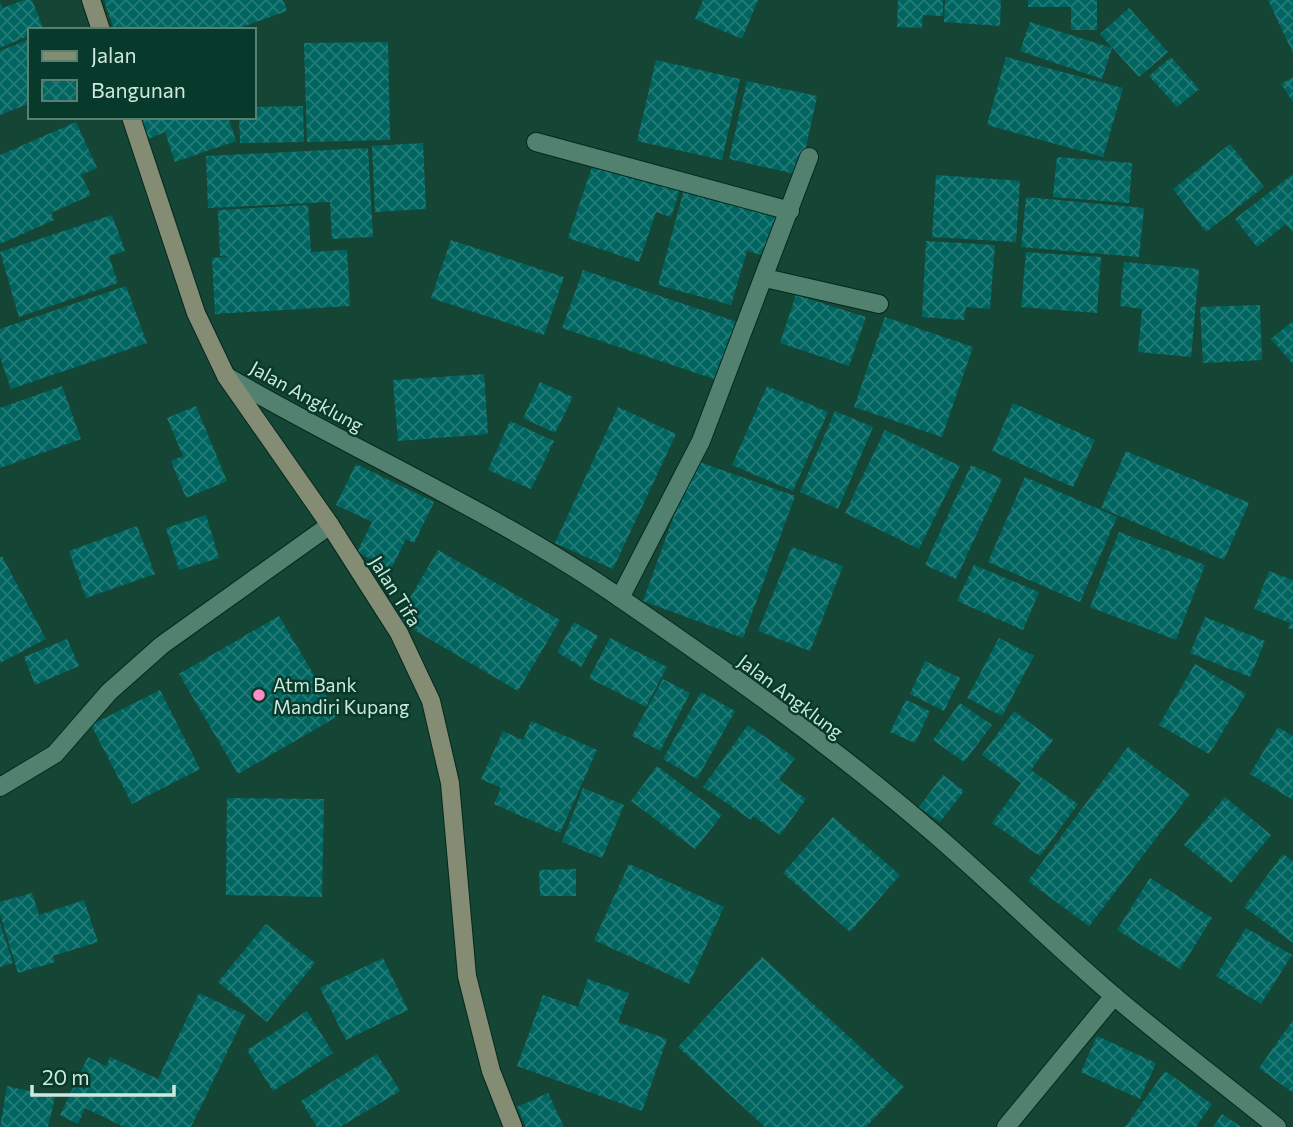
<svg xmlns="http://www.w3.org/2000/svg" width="1293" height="1127" font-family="Commissioner,sans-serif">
<defs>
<pattern id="building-cross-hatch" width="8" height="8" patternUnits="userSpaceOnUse" patternTransform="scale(1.75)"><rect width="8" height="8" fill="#006560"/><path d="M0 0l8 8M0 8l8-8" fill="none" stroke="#247b76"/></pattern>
</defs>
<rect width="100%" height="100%" fill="#154535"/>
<!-- building -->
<g fill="url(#building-cross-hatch)">
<polygon points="24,0 32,0 44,30 30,30 30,35 0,48 0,2 3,8"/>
<polygon points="104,0 283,0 287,11 234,30 114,30"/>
<polygon points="703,0 758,0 742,39 695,19"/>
<polygon points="898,0 943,0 943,16 923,15 922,28 897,27"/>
<polygon points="945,0 1001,0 1000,26 944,22"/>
<polygon points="1028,0 1097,0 1097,30 1071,30 1071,7 1028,7"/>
<polygon points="1268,0 1293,0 1293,53"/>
<polygon points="1129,8 1168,52 1139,77 1100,34"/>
<polygon points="1030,22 1112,48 1102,79 1020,51"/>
<polygon points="30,39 30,103 0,115 0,51"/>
<polygon points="388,42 390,140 307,142 304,43"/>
<polygon points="1006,57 1123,88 1103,157 987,125"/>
<polygon points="1171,57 1199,89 1177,107 1149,76"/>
<polygon points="656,60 740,79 722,160 637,141"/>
<polygon points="1293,77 1293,102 1281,84"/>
<polygon points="747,81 817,96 800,175 729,159"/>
<polygon points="303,106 304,142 240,143 239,117 254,117 254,107"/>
<polygon points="141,117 228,117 236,141 175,162 165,132 148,139"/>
<polygon points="76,122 97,168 81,175 91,195 51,213 54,220 0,244 0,155"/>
<polygon points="423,143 426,209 375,212 372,146"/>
<polygon points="1230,144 1264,187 1206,232 1173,189"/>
<polygon points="368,148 373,237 332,239 330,202 208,208 206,156"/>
<polygon points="1057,157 1132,163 1129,203 1053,197"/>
<polygon points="594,161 680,189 671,217 656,212 639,262 568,238"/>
<polygon points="1293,174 1293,233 1286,224 1257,247 1235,219"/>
<polygon points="936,175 1020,181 1016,242 932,237"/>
<polygon points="685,186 778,212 765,256 747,251 731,305 658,285"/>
<polygon points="1026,197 1144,208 1139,257 1021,247"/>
<polygon points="308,205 311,252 347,250 350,306 215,314 212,258 232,257 220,256 218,210"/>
<polygon points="112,215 125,251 109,256 118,283 19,317 0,252"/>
<polygon points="451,240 564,277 544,335 431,298"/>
<polygon points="926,241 995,245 990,309 966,307 964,320 922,317"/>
<polygon points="1026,252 1101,257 1097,313 1021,307"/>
<polygon points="1124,262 1199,269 1191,357 1138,352 1142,309 1120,306"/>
<polygon points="583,270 740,323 720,381 562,328"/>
<polygon points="126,286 147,343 11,389 0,357 0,329"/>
<polygon points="796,295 866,317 849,366 780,343"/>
<polygon points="1260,305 1262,360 1203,363 1200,307"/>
<polygon points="885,317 973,347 942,437 854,407"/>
<polygon points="1293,321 1293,364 1271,339"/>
<polygon points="484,374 488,434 398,441 393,380"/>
<polygon points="540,382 573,397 555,433 523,418"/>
<polygon points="62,386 81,439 0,468 0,408"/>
<polygon points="767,386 828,412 793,491 732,465"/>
<polygon points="1013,403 1095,440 1073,487 992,451"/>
<polygon points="196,406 227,481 186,498 171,461 183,456 167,418"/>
<polygon points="618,407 676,434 613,569 555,543"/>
<polygon points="835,411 873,427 838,509 800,492"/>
<polygon points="510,421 554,441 531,489 488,470"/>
<polygon points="885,430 960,466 919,549 845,513"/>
<polygon points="1126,451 1249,503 1224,560 1101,508"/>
<polygon points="694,460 795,496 743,638 643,601"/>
<polygon points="356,464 434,502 414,543 406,539 391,569 357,552 372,522 336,505"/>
<polygon points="971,465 1002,479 956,579 925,565"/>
<polygon points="1025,477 1117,517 1080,602 988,562"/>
<polygon points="206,515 219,558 179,570 166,528"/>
<polygon points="137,526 155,574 86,598 69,551"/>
<polygon points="1119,532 1205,565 1176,640 1090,607"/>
<polygon points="792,547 843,566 810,651 758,631"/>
<polygon points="438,550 560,620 518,691 397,620"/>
<polygon points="2,556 46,639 0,663 0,557"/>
<polygon points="974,565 1039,592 1023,630 957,601"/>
<polygon points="1269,571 1293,580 1293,630 1288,628 1290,623 1254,609"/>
<polygon points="279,616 338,716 238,774 179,674"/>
<polygon points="1205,617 1265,641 1250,677 1190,653"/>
<polygon points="574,622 598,636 581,667 557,652"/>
<polygon points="610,638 667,667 646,707 589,678"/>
<polygon points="999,638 1034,656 1002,716 967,698"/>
<polygon points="67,639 79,666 35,685 24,657"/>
<polygon points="925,661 960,678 944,711 910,694"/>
<polygon points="1195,664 1246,694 1209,754 1159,725"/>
<polygon points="663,679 690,693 660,751 632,736"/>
<polygon points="160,690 200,769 132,804 91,725"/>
<polygon points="701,692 735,711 697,779 663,759"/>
<polygon points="906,700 930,711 915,743 890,732"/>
<polygon points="960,703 992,725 964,762 933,740"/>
<polygon points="1014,711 1053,740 1031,770 1078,804 1040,856 992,823 1021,783 982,755"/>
<polygon points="531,721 597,750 560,833 494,804 501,788 481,779 503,731 523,740"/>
<polygon points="748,725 795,758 779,780 806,799 780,835 753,816 751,820 703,787"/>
<polygon points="1278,727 1293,736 1293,800 1250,774"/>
<polygon points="1128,747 1190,794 1089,926 1028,881"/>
<polygon points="657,766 722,815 695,849 631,801"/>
<polygon points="943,775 964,791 940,822 919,807"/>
<polygon points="583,788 624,805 602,858 562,842"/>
<polygon points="1225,797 1271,835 1231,883 1184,845"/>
<polygon points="227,798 324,799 322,897 226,895"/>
<polygon points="833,817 900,875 850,932 783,873"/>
<polygon points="1283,854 1293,861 1293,943 1244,907"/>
<polygon points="629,864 724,907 689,984 594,940"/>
<polygon points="576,869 576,896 540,896 539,870"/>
<polygon points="1150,878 1212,918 1180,969 1117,930"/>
<polygon points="32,893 39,915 84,900 98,942 53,956 55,962 18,973 0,914 0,902"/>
<polygon points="0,923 13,963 0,967"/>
<polygon points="266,924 315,963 267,1022 218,982"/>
<polygon points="1246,928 1292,955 1261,1004 1216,976"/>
<polygon points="762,957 904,1087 866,1127 765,1127 678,1047"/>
<polygon points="383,958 408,1010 346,1040 320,988"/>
<polygon points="588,979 629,993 618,1022 667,1039 642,1111 517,1066 543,995 578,1007"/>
<polygon points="199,993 245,1015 191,1127 124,1127 85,1108 78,1124 60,1115 88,1057 106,1066 110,1057 158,1079"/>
<polygon points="307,1011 333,1053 273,1091 247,1050"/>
<polygon points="1293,1020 1293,1093 1259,1068"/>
<polygon points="1097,1036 1156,1063 1140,1099 1081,1072"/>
<polygon points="377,1054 400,1091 340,1127 317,1127 301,1101"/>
<polygon points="1165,1071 1212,1104 1196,1127 1125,1127"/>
<polygon points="7,1086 55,1097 48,1127 0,1127"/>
<polygon points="548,1093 564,1127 526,1127 517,1107"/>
<polygon points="1222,1114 1241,1127 1213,1127"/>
</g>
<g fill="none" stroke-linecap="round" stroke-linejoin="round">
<!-- street casing -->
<g stroke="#04291e" stroke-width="20">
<g id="street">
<polyline points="536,142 790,211"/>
<polyline points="765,278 879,304"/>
<path d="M226,376C356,452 498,513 623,600C728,672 834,747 930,830C993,884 1052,943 1114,996C1167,1041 1223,1083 1277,1127"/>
<polyline points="620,598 701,441 809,157"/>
<polyline points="0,787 55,754 109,692 162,645 330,525"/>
<polyline points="1006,1127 1114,996"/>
</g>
</g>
<!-- secondary casing -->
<g stroke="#04291e" stroke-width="20">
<g id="secondary">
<polyline points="91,0 101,30"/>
<polyline points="131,117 196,313 226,376 330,525 399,633 431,701 450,783 467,976 491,1071 513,1127"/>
</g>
</g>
<!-- street -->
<use href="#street" stroke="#52816f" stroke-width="18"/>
<!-- secondary -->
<use href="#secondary" stroke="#848c74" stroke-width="18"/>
</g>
<!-- markers -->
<circle fill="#fa8fc7" stroke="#073a2b" stroke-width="2.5" cx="259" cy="695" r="7"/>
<g text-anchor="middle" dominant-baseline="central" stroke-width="5" stroke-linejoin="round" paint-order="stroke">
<!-- street labels -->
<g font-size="19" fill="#cfe8dd" stroke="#073a2b">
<text transform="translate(307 396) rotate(29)">Jalan Angklung</text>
<text transform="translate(396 591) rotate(58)">Jalan Tifa</text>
<text transform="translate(791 696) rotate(37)">Jalan Angklung</text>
</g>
<!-- poi labels -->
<g font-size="19" fill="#cfe8dd" stroke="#073a2b" text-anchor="start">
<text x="273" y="684">Atm Bank<tspan x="273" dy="22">Mandiri Kupang</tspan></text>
</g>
</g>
<!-- legend -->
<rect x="28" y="28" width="228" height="91" fill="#073a2b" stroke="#578072" stroke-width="2"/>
<rect x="42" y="51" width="35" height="10" fill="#848c74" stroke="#578072" stroke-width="2"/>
<text x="91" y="63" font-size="21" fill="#cfe8dd">Jalan</text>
<rect x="42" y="80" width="35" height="21" fill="url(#building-cross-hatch)" stroke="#578072" stroke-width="2"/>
<text x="91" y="98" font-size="21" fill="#cfe8dd">Bangunan</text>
<!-- scale -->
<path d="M32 1085v10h142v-10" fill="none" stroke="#cfe8dd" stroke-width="3.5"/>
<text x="42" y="1085" font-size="21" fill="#cfe8dd" stroke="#073a2b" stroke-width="5" paint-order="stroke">20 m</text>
</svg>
